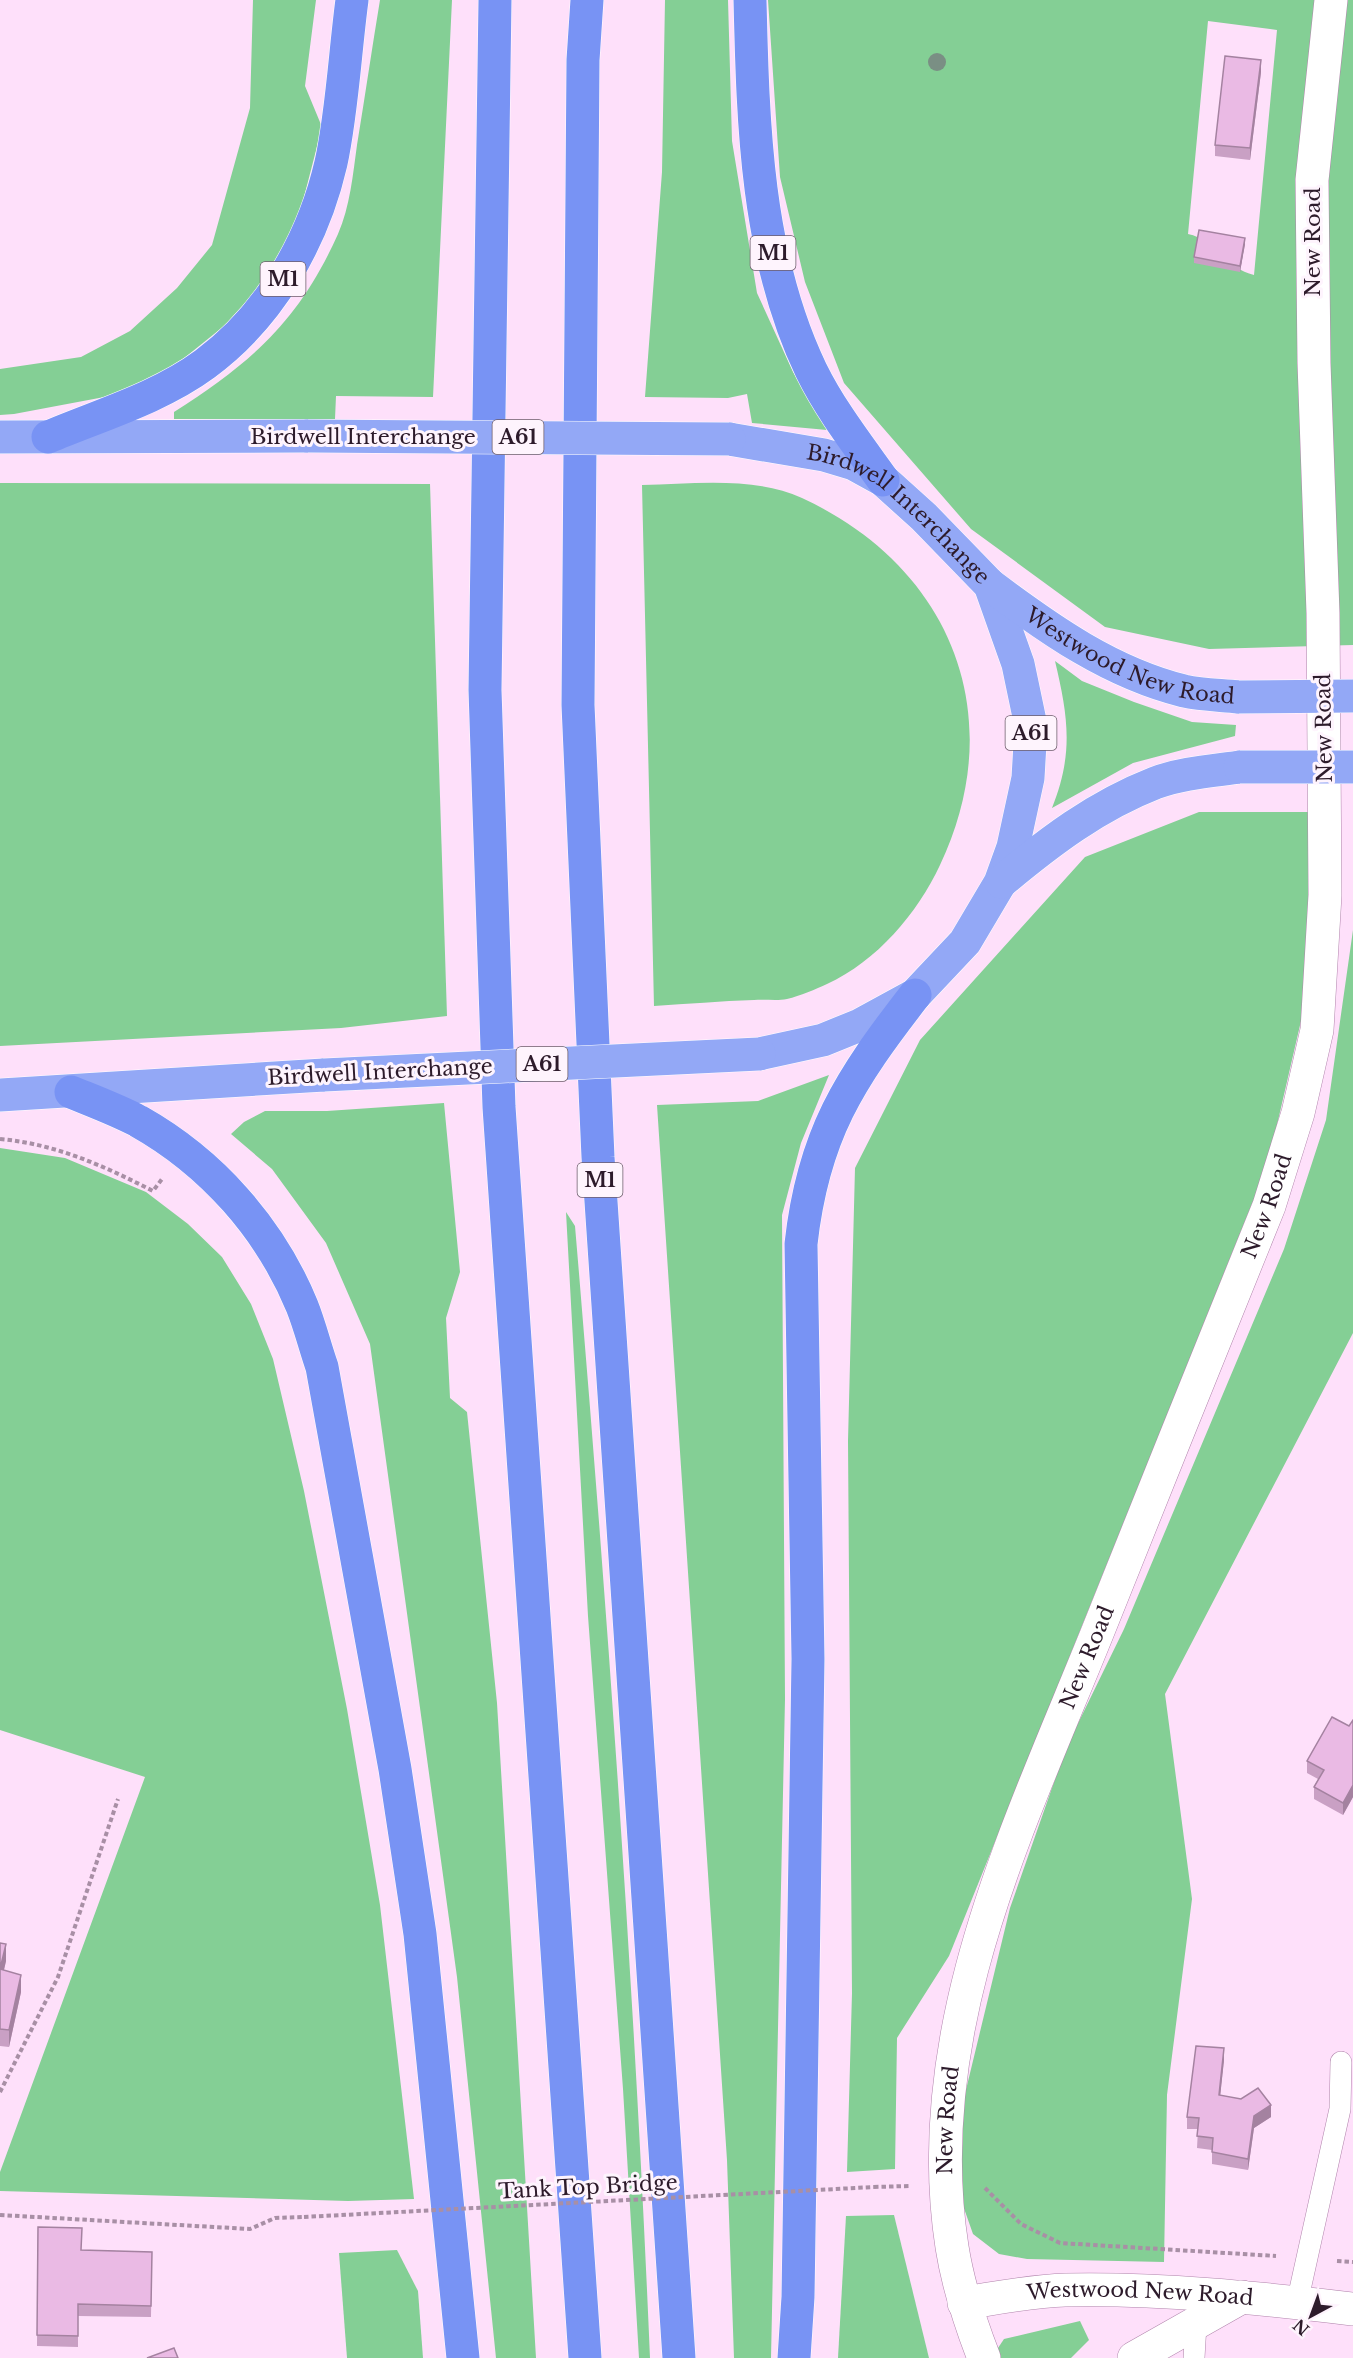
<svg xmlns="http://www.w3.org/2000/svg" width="1353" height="2358" font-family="'Libre Baskerville',serif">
<rect width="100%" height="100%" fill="#fee0fa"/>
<!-- green -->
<g fill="#84cf95" fill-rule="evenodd">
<polygon points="253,0 316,0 305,86 322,127 296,228 254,293 224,326 183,359 148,380 115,395 14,414 0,415 0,369 81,357 130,331 177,288 212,245 250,108"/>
<path d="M380,0H452L433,397L336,396L335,419H174V412C252,362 299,321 338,234C350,207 353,174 357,145C365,96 372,48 380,0Z"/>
<polygon points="665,0 728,0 732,141 757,293 793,372 827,430 752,423 747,394 728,398 645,397 662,172"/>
<path d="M768,0H1353V645L1209,649L1105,627L971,529L844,383L805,282L780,177ZM1208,21L1277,30L1254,275C1227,269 1214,239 1188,234Z"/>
<polygon points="0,483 430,484 447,1016 341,1028 0,1046"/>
<path d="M642,485C694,484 753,476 802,498C951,567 1011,715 940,865C917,914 877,961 827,984C816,989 800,996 787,999C777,1001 765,999 754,1000C721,1001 687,1004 654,1006Z"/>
<path d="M1055,661L1082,681L1134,702L1192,722L1236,725L1235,736L1133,763L1052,808C1074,753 1068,716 1055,661Z"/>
<polygon points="1199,812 1312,812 1307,995 1268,1164 949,1956 897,2038 895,2169 847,2172 852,1993 848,1441 855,1168 920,1040 1085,857"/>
<polygon points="1353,930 1353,1333 1165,1694 1192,1899 1167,2095 1164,2262 1027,2259 999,2254 973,2234 960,2197 964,2098 1010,1908 1066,1748 1124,1629 1284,1249 1326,1120"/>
<polygon points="829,1075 801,1143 782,1215 785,1699 771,2358 734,2358 727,2160 657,1105 758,1101"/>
<polygon points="444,1103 460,1272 446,1318 450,1398 467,1412 497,1703 536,2358 496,2358 457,1977 370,1344 326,1243 272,1169 231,1134 244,1122 265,1111 327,1111"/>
<polygon points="0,1148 65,1158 146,1192 188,1224 222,1257 251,1304 273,1359 304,1491 347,1709 380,1905 414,2199 348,2201 0,2191 0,2172 145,1777 0,1730"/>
<path d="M566,1212L575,1226C607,1603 634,1980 650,2358H639L623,2089L588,1616Z"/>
<polygon points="894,2215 929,2358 838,2358 846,2216"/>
<polygon points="397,2250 418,2291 423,2358 347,2358 339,2253"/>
<polygon points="1080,2321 1089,2340 1071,2358 1001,2358 998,2348 1004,2339"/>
</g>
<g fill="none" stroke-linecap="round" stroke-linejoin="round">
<!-- service casing -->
<g stroke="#b184ac" stroke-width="22">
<g id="service">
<polyline points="1297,2303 1340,2109 1341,2062"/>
<polyline points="1194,2358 1196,2324"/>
</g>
</g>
<!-- minor casing -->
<g stroke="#b184ac" stroke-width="34">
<g id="minor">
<path id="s1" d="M984,2358C970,2322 958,2285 952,2247C918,2029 1019,1827 1098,1631C1155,1489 1211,1348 1269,1206L1298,1113L1317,1030L1325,895L1323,613L1314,363L1312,180L1331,0"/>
</g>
</g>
<!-- tertiary casing -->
<g stroke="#b184ac" stroke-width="34">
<g id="tertiary">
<path id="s2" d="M964,2303C997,2298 1032,2291 1065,2290C1161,2288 1258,2298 1353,2309"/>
<polyline points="1134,2358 1242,2297"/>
</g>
</g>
<!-- trunk casing -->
<g stroke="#fff" stroke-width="34">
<g id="trunk">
<polyline points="0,437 308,436"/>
<path id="s3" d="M729,439L824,455L854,464L883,480L924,517L990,585L1018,664L1031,726L1028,778L1013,847L1000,883L965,942L915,995L860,1025L823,1040L759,1054"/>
<path id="s4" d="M990,585C1050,630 1111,673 1184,691C1202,695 1221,695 1239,697"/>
<path d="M1001,882C1049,842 1096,806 1155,783C1182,773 1212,771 1240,767"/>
<polyline points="0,1095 324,1075"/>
</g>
</g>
<!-- motorway casing -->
<g stroke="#fff" stroke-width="34">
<g id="motorway">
<polyline points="495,0 485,690 499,1107 585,2358"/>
<polyline points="587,0 583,60 578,705 598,1157 679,2358"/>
<path d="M750,0C753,124 756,255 811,370C830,409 858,445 883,480"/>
<path d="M48,437C100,415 159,398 205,364C270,316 313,241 331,163C342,113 345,52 352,0"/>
<path d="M71,1092C93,1101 117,1110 138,1121C211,1162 270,1228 302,1306C310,1326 315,1347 322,1367L395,1769L420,1934L463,2358"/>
<path d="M794,2358L798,2297L808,1659L801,1244C813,1135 849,1080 915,995"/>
</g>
</g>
<!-- path -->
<g stroke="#a88fa5" stroke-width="4" stroke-dasharray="4.5 3" stroke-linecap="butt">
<path d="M0,1139C56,1144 104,1166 153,1191L162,1179"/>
<polyline points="0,2092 58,1977 118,1799"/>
<polyline points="874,2187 909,2186"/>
<polyline points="985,2188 1021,2224 1060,2243 1276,2256"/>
<polyline points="0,2215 250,2229 275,2218 304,2217"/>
<polyline points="1337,2261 1353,2262"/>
</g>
<!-- service -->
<use href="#service" stroke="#fff" stroke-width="21"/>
<!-- minor -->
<use href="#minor" stroke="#fff" stroke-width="33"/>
<!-- tertiary -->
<use href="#tertiary" stroke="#fff" stroke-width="33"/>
<!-- trunk -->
<use href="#trunk" stroke="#93a8f6" stroke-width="33"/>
<!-- motorway -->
<use href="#motorway" stroke="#7893f4" stroke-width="33"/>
<!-- trunk-bridge casing -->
<g stroke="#fff" stroke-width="34" stroke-linecap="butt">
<g id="trunk-bridge">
<polyline points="308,436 729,439"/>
<polyline points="1239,697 1353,696"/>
<polyline points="1240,767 1353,767"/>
<polyline points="324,1075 759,1054"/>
</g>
</g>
<!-- path-bridge -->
<polyline stroke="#a88fa5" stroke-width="4" stroke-dasharray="4.5 3" stroke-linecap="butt" points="304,2217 874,2187"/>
<!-- trunk-bridge -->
<use href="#trunk-bridge" stroke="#93a8f6" stroke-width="33"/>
</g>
<!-- trees -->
<circle fill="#7a8f84" cx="937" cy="62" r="9"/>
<!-- wall -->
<g fill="#c9a0c4">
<polygon points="1261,72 1250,160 1215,156 1215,145"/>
<polygon points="1245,244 1240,272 1194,263 1194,257"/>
<polygon points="1353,1720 1353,1797 1343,1815 1314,1799 1314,1787 1318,1779 1307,1773 1307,1761 1349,1726"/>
<polygon points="0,1943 6,1961 4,1970 21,1992 9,2047 0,2046"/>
<polygon points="1224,2060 1220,2096 1271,2117 1254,2128 1248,2170 1212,2164 1212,2150 1197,2148 1198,2129 1187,2129 1187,2117"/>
<polygon points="38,2227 81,2250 152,2252 151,2317 78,2316 78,2347 37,2346"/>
</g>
<!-- shaded-wall -->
<g fill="#a482a0">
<polygon points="1261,60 1261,72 1250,160 1250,148"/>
<polygon points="1245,238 1245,244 1240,272 1240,266"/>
<polygon points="1353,1785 1353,1797 1343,1815 1343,1803"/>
<polygon points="6,1944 6,1961 0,1986 0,1969"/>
<polygon points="21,1975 21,1992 9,2047 9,2030"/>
<polygon points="1224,2048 1224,2060 1219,2107 1219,2095"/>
<polygon points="1271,2105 1271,2117 1254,2128 1248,2170 1248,2159 1254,2116"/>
</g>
<!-- building -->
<g fill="#eabae4" stroke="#a482a0" stroke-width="1.5">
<polygon points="1225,56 1261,60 1250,148 1215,145"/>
<polygon points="1199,230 1245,238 1240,266 1194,257"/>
<polygon points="1332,1717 1349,1726 1353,1720 1353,1785 1343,1803 1314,1787 1324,1770 1307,1761"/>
<polygon points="0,1943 6,1944 0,1969 21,1975 9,2030 0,2029"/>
<polygon points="1196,2046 1224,2048 1219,2095 1241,2099 1258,2088 1271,2105 1254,2116 1248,2159 1212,2152 1213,2138 1197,2136 1199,2118 1187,2117"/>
<polygon points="38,2227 82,2228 81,2250 152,2252 151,2306 78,2304 78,2336 37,2335"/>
<polygon points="174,2348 178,2358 147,2358"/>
</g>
<g text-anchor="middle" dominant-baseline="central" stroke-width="6" stroke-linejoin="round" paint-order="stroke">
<!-- shield labels -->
<g fill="#fef4fd" stroke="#6c5c6a" stroke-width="1.5">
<rect x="750.5" y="236" width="45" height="34" rx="4.5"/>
<rect x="260.5" y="262" width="45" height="34" rx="4.5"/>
<rect x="492.5" y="420" width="51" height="34" rx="4.5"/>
<rect x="1005.5" y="716" width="51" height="34" rx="4.5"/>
<rect x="516.5" y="1047" width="51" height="34" rx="4.5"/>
<rect x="577.5" y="1163" width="45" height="34" rx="4.5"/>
</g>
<g font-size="20" font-weight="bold" fill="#2d1b2b">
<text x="773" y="253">M1</text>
<text x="283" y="279">M1</text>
<text x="518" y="437">A61</text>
<text x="1031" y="733">A61</text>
<text x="542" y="1064">A61</text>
<text x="600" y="1180">M1</text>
</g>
<!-- street labels -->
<g font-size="21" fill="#2d1b2b" stroke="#fef4fd">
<text transform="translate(1313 242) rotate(-90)">New Road</text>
<text x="363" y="437">Birdwell Interchange</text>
<text stroke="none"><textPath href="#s3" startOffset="192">Birdwell Interchange</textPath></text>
<text stroke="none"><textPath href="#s4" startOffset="160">Westwood New Road</textPath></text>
<text transform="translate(1324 728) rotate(-91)">New Road</text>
<text transform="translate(380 1072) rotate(-3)">Birdwell Interchange</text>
<text stroke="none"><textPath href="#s1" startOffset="1215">New Road</textPath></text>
<text stroke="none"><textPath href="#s1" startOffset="729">New Road</textPath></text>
<text stroke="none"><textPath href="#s1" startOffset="243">New Road</textPath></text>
<text transform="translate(588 2187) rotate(-3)">Tank Top Bridge</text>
<text stroke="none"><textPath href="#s2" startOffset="177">Westwood New Road</textPath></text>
</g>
</g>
<!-- north arrow -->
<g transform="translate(1311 2316) rotate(221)" stroke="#fef4fd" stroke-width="4.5" paint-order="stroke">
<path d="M0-4.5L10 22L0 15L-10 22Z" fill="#2d1b2b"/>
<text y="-9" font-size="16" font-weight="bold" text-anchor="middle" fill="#2d1b2b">N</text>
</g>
</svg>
